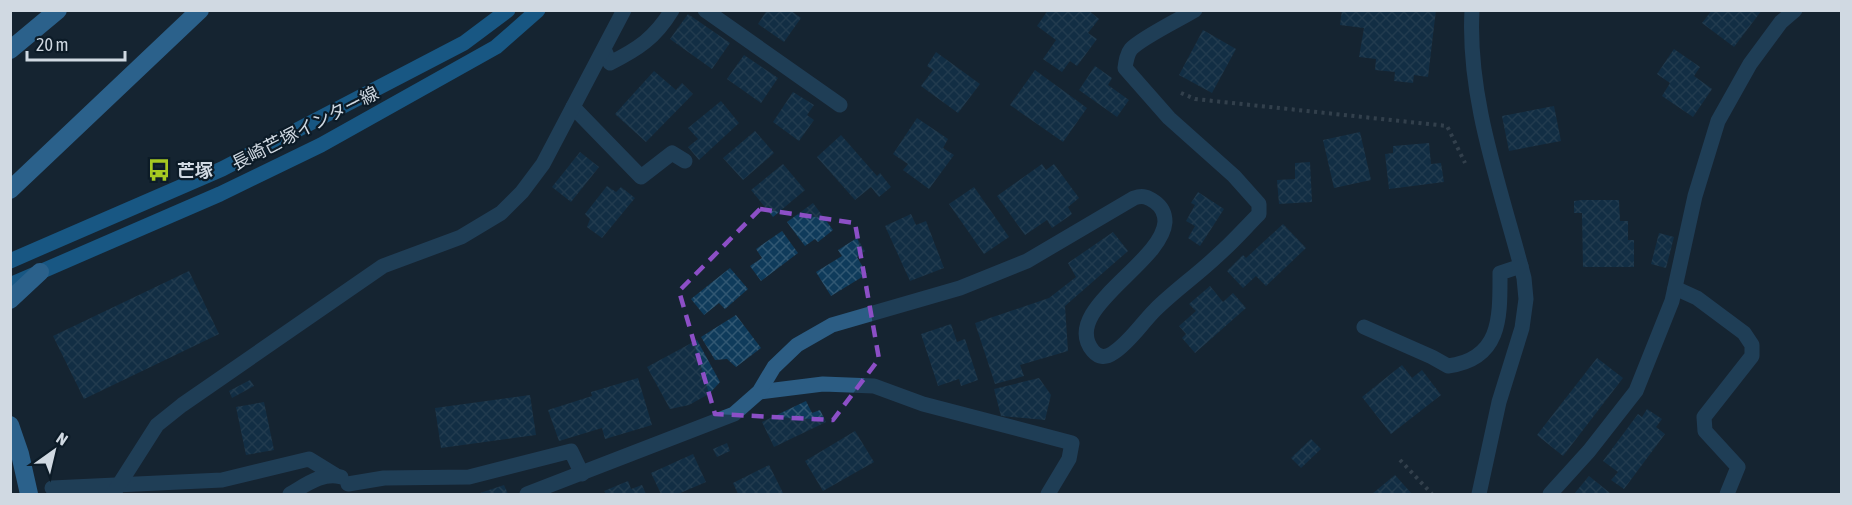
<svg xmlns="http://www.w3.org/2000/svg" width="1852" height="505" font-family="'Asap Condensed','Noto Sans JP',sans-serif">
<defs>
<pattern id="building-cross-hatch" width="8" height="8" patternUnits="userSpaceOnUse" patternTransform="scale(1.5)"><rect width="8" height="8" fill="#0f3b5b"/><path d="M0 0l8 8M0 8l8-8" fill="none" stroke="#315772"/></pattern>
</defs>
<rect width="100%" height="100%" fill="#162431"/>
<!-- building -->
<g fill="url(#building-cross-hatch)">
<polygon points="767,10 790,10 801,18 784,42 758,24"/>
<polygon points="1048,10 1088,10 1099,19 1088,33 1097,39 1077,66 1070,61 1062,72 1043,59 1056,40 1037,26"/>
<polygon points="1342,10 1436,10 1428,77 1414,75 1413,83 1394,81 1395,72 1375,70 1376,59 1359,57 1364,28 1340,25"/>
<polygon points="1712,10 1762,10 1734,47 1702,23"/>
<polygon points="688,14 730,43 712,69 670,39"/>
<polygon points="1203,30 1236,49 1212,93 1179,75"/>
<polygon points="1674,49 1700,67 1694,76 1712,89 1693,117 1662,96 1670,83 1657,74"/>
<polygon points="936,52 980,84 958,113 921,86 933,70 927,66"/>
<polygon points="744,55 778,78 761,103 727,79"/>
<polygon points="1095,66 1112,78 1108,85 1129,100 1117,117 1079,90"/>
<polygon points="1035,70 1087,108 1063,142 1010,105"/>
<polygon points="654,71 676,90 682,83 693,94 646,142 615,114"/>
<polygon points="793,92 814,105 807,115 814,120 799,141 773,122"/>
<polygon points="721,101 739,123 699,160 688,147 698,139 688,128"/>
<polygon points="1554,106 1561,141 1509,151 1502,116"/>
<polygon points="917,118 948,139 943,148 954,155 929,189 903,170 908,164 893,154"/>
<polygon points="755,131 774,153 743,180 723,158"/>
<polygon points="1360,132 1371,180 1334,188 1323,140"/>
<polygon points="841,135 877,176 880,173 891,187 879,197 871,187 855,200 817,157"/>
<polygon points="1429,143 1431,164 1441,163 1444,182 1389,189 1385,154 1393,153 1393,146"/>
<polygon points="580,152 599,167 571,202 552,187"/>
<polygon points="1310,162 1312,202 1279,204 1277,180 1295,179 1295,163"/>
<polygon points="783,164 805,190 773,217 751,190"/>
<polygon points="1042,164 1046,170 1054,164 1079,198 1068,207 1072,214 1052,228 1047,220 1025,235 997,196"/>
<polygon points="607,186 616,192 621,187 635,198 602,238 587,227 590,219 585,214"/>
<polygon points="974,187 1009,237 984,254 949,204"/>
<polygon points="1198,192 1224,209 1200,246 1188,238 1195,226 1186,221 1195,205 1191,203"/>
<polygon points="1582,200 1619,200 1620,221 1628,221 1628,240 1634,240 1634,267 1583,267 1582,213 1574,213 1574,201"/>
<polygon points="813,203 833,230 818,242 815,239 805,246 787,222"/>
<polygon points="911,214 916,225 926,221 944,268 910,281 885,226"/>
<polygon points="1283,224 1306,248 1266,286 1256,276 1243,288 1227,271 1243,255 1246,258"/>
<polygon points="782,231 798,253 761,281 750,266 762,258 756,249"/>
<polygon points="1113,232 1128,251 1065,306 1068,351 1020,365 1024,376 995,384 975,323 1049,298 1076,277 1068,263"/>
<polygon points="1659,233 1674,237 1666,268 1651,264"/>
<polygon points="857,238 865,251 857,257 867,274 831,296 816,272 842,256 838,250"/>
<polygon points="730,268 748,289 725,309 719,303 704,315 691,299"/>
<polygon points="189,271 219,334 84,399 53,336"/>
<polygon points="1210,286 1223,302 1233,293 1246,308 1195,353 1182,338 1186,334 1179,326 1196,311 1189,304"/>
<polygon points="736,315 761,348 736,367 727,359 715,360 701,337"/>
<polygon points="951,324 957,342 965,339 978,380 961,386 959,379 938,386 921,334"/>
<polygon points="697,340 720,382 709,394 689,405 670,409 647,367"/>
<polygon points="1597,358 1623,378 1563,456 1537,435"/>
<polygon points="1402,365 1412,378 1422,370 1441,395 1391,434 1362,397"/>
<polygon points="638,378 652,425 605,439 602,428 559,441 548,410 592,396 591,392"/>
<polygon points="1039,378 1051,395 1045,420 1001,416 994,389"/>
<polygon points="250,380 254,386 232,398 229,391"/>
<polygon points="530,395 536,435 441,448 435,408"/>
<polygon points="806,401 812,413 820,410 826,422 774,447 762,422"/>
<polygon points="264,402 274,450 246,455 236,407"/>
<polygon points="1647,409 1662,419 1656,427 1665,434 1624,489 1611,480 1618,472 1603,461 1638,414 1642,417"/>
<polygon points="855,431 874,462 823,491 805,461"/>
<polygon points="1311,439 1321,449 1301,468 1291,458"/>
<polygon points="727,443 730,451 717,457 713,449"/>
<polygon points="693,454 706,482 678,494 661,494 651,473"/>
<polygon points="769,465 783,493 738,494 733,483"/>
<polygon points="1395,475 1412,494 1372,494"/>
<polygon points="1589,476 1610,493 1608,494 1574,494"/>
<polygon points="628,481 631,489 642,485 646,494 606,494 604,491"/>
<polygon points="504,485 508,494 477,494"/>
</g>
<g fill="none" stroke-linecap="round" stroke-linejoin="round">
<!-- path -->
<g stroke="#56626e" stroke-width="4" stroke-dasharray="3 4.5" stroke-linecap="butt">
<polyline points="1181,93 1195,99 1447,126 1465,163"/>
<polyline points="1400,460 1432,494"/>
</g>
<!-- minor -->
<g stroke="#2c5d84" stroke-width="15">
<polyline points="705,10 840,105"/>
<path d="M1472,10C1467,101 1502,191 1524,278L1526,299L1522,328L1499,402L1479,494"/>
<path d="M604,49L610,63C638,49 655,38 672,10"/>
<polyline points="573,107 641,177 672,153 685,161"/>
<polyline points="1675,288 1697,298 1744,333 1752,345 1752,356 1704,417 1705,431 1738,467 1727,494"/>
<path d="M1364,327L1432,357L1448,366C1502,359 1500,316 1500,273L1521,266"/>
<polyline points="759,392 823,384 874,386 923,404 1072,443 1069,459 1048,494"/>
<polyline points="348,484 384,478 469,477 571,451 582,474"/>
<polyline points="52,488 222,480 309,459 335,475"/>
<polyline points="113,494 157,425 182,405 383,266 461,237 501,213 522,192 543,164 624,10"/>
<path d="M290,494C304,486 324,471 341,477"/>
<path d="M527,494L734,414L759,392L774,367L797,345L832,325L960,288L1027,261L1134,198C1143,195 1148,197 1155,202C1162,207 1165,214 1165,222C1162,264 1059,310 1093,351C1099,358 1106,358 1113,353C1130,342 1141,324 1155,310C1174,291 1197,275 1217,256C1232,243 1245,228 1259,214V204L1234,176L1169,118L1125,68C1126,61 1127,54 1131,49C1141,38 1180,19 1195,10"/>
<polyline points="1550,494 1589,451 1636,391 1672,301 1695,196 1718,121 1750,64 1781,22 1795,10"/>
</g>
<!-- major -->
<g stroke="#1b94e6" stroke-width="15">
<polyline points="10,261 222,169 464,43 508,10"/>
<polyline points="10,285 220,194 321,145 496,47 538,10"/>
</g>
<!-- highway -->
<g stroke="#45aaf8" stroke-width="18">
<polyline points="10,50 58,10"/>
<polyline points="10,190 200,10"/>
<polyline points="10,300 40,272"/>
<polyline points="10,425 20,454 29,494"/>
</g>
</g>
<!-- marked area -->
<path d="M0 0H1852V505H0ZM760,209L855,223L879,359L833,420L715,414L679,291Z" fill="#162431" fill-opacity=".55" fill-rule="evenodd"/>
<path fill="none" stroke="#8c4fc6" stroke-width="4.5" stroke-dasharray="12 8" stroke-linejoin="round" d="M760,209L855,223L879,359L833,420L715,414L679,291Z"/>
<!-- icons -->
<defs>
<g id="bus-bare" transform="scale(1.8)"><path d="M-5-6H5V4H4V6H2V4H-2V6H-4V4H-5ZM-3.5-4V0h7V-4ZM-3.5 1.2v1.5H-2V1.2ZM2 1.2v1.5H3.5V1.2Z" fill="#a5c822" stroke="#0c1b27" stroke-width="2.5" paint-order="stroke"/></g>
</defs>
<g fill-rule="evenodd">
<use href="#bus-bare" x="159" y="170"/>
</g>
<g text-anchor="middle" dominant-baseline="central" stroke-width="4.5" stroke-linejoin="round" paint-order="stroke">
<!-- street labels -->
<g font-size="18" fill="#d0d9e2" stroke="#0c1b27">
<text transform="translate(305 128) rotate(-27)">長崎芒塚インター線</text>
</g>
<!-- poi labels -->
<g font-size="18" font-weight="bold" fill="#d0d9e2" stroke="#0c1b27" text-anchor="start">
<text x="177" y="170">芒塚</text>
</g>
</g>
<!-- border -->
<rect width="1852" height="505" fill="none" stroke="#d0d9e2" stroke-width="24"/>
<!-- north arrow -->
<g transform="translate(54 451) rotate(34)" stroke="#0c1b27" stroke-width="4.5" paint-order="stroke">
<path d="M0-4.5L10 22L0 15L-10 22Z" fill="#d0d9e2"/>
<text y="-9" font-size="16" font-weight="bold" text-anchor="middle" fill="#d0d9e2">N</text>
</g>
<!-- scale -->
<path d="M27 51v9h98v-9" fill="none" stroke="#d0d9e2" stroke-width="3"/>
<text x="36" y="51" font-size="18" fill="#d0d9e2" stroke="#0c1b27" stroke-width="4.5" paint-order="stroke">20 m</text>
</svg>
